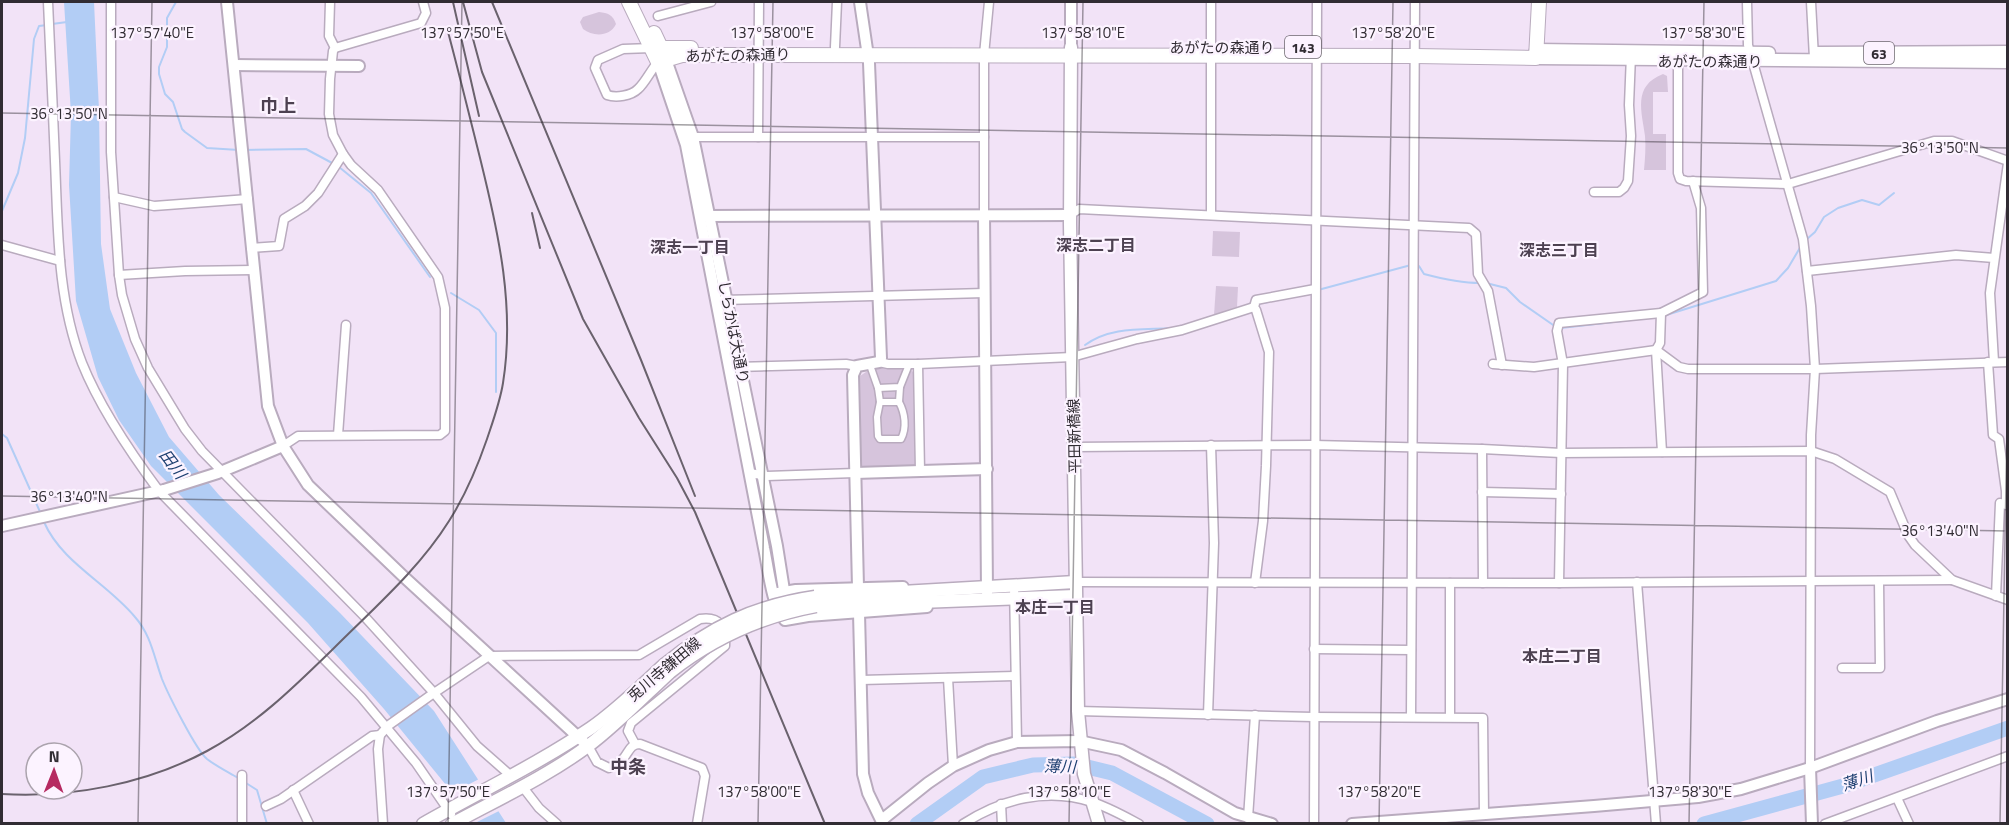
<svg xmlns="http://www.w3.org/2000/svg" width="2009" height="825" font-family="'Titillium Web','Noto Sans JP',sans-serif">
<rect width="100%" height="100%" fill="#f2e3f7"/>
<!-- green -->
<g fill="#d6c4dc">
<path d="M599,12C608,13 613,15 616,24C610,37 593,37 583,29L580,22L583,17Z"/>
<path d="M1663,74L1667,76L1668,92H1653V134H1666V170H1644C1645,159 1646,147 1645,136C1642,112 1632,86 1663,74Z"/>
<polygon points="1213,231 1240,232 1239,257 1212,256"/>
<polygon points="1216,286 1238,287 1237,307 1214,315"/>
<polygon points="872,368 909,368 913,372 915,465 911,467 864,469 859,465 857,382 860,376"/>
</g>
<!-- water -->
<polygon fill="#b2cdf5" points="64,2 94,2 99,110 101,244 110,309 136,373 169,437 219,495 340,613 434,711 506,823 477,823 384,709 308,623 151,466 119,420 98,377 76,301 69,185 71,114"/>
<!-- pier -->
<polygon fill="#f2e3f7" points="481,778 501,810 473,824 450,794"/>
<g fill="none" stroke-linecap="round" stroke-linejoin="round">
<!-- stream -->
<g stroke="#b2cdf5" stroke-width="2">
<polyline points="176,2 167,18 167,47 159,67 159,74 165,94 173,102 182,129 185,132 207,148 239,150"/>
<polyline points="52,24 67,22"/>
<polyline points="244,150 306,149 334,164"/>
<polyline points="339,167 371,193 430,277"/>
<polyline points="2,211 18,173 25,138 34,39 39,26 47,25"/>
<polyline points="1807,239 1815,232 1824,217 1838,208 1862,200 1879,205 1894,193"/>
<path d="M1416,266H1419L1424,274C1443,279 1461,283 1480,283"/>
<polyline points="1486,283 1506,288 1520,302 1556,327"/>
<polyline points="1318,290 1411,265"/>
<polyline points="451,293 479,310 496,333 496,392"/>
<polyline points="1256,304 1268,302"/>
<polyline points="1663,316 1776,281 1788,268 1801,246"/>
<polyline points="1561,328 1639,319"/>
<path d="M1085,345C1111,326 1143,330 1173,328"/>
<polyline points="2,434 7,438 41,514"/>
<path d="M44,522C62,563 107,583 135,617C151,635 154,657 162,679C168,694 196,750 207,759C216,766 228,772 238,778"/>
<polyline points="246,783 257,790 267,824"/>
</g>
<!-- river -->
<g stroke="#b2cdf5" stroke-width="15">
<polyline points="917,824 983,777 1033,765 1075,764 1112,773 1207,824"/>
<polyline points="1704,824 1843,786 2008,728"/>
</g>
<!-- pedestrian casing -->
<g stroke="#b9abbe" stroke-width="9">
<g id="pedestrian">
<polyline points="871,368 878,388 900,387 908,367"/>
<polyline points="878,388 880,402 899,402 900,387"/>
<path d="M880,402L877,417L878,436L880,439H901C907,428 905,413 899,402"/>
</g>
</g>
<!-- minor casing -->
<g stroke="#b9abbe" stroke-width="11">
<g id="minor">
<path d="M48,2C50,54 53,108 55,161C58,228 57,299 82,363C100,408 130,452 159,491L361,697L416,763L451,814"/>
<polyline points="111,2 111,152 119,275 122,295 135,339 148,368 185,429 202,451 365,617 434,693 477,746 510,775"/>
<polyline points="330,2 329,36 335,48"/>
<polyline points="1211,2 1211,215"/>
<polyline points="1747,2 1748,45 1803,239 1811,306 1815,369 1811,435 1810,768"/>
<polyline points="1811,2 1814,58"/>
<polyline points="658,16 711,2"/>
<polyline points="835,47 837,2"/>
<path d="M652,48L623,49L598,60L595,68L607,95C616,98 631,96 638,89C645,83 651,70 658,62"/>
<polyline points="1678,55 1678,173 1680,179 1686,181 1788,184 1934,141 1952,141 2008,161"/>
<polyline points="693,137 984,137"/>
<polyline points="758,137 759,2"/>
<polyline points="1594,192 1619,192 1624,188 1628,181 1631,136 1629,105 1631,55"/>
<polyline points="114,197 154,206 248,199"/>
<polyline points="984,214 984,55 989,2"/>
<polyline points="1070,215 1079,209 1469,228 1476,234 1478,274 1488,291 1502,365"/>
<polyline points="2,245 60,261"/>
<polyline points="251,248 279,246 284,219 305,206 318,193 343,154"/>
<polyline points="1807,271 1956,255 1994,258"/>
<polyline points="119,275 185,271 253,270"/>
<polyline points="723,300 985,293"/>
<polyline points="1661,313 1660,343 1656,350 1662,452"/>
<polyline points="879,362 888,364 918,364 1072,357 1137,339 1182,330 1254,307"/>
<polyline points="1988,362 1993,435 1999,439 2006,491 2006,505 2008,505"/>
<polyline points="1994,362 1990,293 2008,163"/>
<polyline points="918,364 920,471"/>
<polyline points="1493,364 1534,367 1656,350 1679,367 1688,369 1815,369 2008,362"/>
<polyline points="736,367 846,364 857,366"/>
<polyline points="338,435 346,325"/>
<polyline points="283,446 298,436 440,435 445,431 445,308 438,277 378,190 351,165 343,154 333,135 329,114 330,79 333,51 335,48 421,23 426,13 423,2"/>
<polyline points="1074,447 1314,445 1482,449 1561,453 1811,451 1835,459 1890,492 1908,535 1915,545 1952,580 2008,600"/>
<polyline points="1482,449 1483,583"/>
<polyline points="750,473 767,476 855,473"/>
<polyline points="1482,492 1561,494"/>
<polyline points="1075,582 1559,583 1952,580"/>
<polyline points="1637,582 1656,824"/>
<polyline points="1255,583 1263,521 1266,466 1269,352 1256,310 1254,307 1256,300 1315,289"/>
<polyline points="1559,583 1563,364 1557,331 1559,323 1661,313 1703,292 1701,208 1693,181"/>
<polyline points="1014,586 1017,742"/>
<polyline points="1996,596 2000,503"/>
<polyline points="1314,649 1411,650"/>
<polyline points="1842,668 1880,668 1879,581"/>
<polyline points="948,678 953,766"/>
<polyline points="861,680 1015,676"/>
<polyline points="1078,711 1313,717 1483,718 1484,814"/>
<polyline points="1208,715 1214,543 1211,445"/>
<polyline points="1411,717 1415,2"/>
<polyline points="1450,717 1450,583"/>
<polyline points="380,735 378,749 383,824"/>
<path d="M588,746L597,762L609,768C614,766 619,763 622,760C629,753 629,744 640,744L702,768L705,776L697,824"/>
<polyline points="242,775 242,824"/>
<polyline points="522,786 539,808 557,824"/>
<polyline points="293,790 309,824"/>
<polyline points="1897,798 1909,824"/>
<polyline points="1001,804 1002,824"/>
<path d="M266,806L281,799L372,736L380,735L389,725L431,695L489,656L639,655L700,619C720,616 726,627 725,646L631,723L628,731L635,744"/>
<polyline points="1248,818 1255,715"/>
<path d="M963,824C1002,799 1047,787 1092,802C1108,807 1124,816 1139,824"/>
<polyline points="1314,824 1317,2"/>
<polyline points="1825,824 2008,756"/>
</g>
</g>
<!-- tertiary casing -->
<g stroke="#b9abbe" stroke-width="14">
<g id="tertiary">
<polyline points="227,2 268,406 283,446 308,485 404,577 588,746"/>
<polyline points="1071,2 1071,47"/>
<polyline points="664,54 693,137 777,546 787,609"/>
<path d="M658,62L686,145L764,548C768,566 772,608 785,620L808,616L927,607"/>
<polyline points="234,65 359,66"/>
<polyline points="984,214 987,593"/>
<polyline points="705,216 1070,215"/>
<polyline points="855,473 987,469"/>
<polyline points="2,526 164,490 218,473 283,446"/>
<polyline points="858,587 853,375 857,366 879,362 881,358 869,63 860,2"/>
<polyline points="778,593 796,590 903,587"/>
<polyline points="859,613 863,774 868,793 883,824"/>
<polyline points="1810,768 1812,824"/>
<polyline points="883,819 928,783 953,766 989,750 1017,742 1079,741 1121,750 1165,773 1235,813 1272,824"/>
<polyline points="1352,824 1594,806 1698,797 1741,789 1810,768 1937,721 2008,699"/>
</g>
</g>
<!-- secondary casing -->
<g stroke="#b9abbe" stroke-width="15">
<g id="secondary">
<polyline points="1071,47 1070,224 1078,711 1084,774 1099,824"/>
<polyline points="815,597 1075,582"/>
<polyline points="816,606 1075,596"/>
<path d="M423,824C479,792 538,764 591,728C617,710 640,687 664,665"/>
<path d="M452,824C498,799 546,777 588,746C617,724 643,697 670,672"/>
</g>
</g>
<!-- primary casing -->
<g stroke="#b9abbe" stroke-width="15">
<g id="primary">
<polyline points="1536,50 1769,53"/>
<polyline points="1817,53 2008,52"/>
<polyline points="1536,58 2008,62"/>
</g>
</g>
<!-- trunk casing -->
<g stroke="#b9abbe" stroke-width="16">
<g id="trunk">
<polyline points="629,2 658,62 682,55 1415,56 1536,58 1539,2"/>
<polyline points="654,33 661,48 691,48"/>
</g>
</g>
<!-- pedestrian -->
<use href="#pedestrian" stroke="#fff" stroke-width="6"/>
<!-- minor -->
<use href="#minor" stroke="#fff" stroke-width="8"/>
<!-- tertiary -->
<use href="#tertiary" stroke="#fff" stroke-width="10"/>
<!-- secondary -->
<use href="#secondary" stroke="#fff" stroke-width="12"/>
<!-- primary -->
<use href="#primary" stroke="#fff" stroke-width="12"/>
<!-- trunk -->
<use href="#trunk" stroke="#fff" stroke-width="14"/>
<!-- rail -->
<g stroke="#6a626d" stroke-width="2">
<polyline points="453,2 479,116"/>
<polyline points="463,2 482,72 583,319 639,418 677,478 695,512 825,824"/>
<polyline points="492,2 641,360 695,496"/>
<polyline points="532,213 540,248"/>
<path d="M2,794C71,798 146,784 207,751C257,724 295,686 335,647C374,608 419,569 449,521C465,496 477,468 487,439C493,421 500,402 503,383C515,308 499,235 481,162C470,118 459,73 447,28"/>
</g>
<!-- secondary-bridge casing -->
<g stroke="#b9abbe" stroke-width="15" stroke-linecap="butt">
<g id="secondary-bridge">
<path d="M664,665C711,627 754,606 815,597"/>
<path d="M670,672C713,638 762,616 816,606"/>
</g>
</g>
<!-- secondary-bridge -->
<use href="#secondary-bridge" stroke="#fff" stroke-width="12"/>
</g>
<!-- ticks -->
<path fill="none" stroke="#312c33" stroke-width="1.5" stroke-opacity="0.45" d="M2,113L2008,148M2,496L2008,531M138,824L152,2M448,824L462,2M758,824L773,2M1069,824L1083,2M1379,824L1393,2M1689,824L1704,2M2000,824L2008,368"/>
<g text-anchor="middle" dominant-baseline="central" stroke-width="4.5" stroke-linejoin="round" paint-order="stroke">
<!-- shield labels -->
<g fill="#fcf3ff" stroke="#6e6870" stroke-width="1.5">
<rect x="1285" y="36" width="36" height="22" rx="4.5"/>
<rect x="1864" y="42" width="30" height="22" rx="4.5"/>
</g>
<g font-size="14" font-weight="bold" fill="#312c33">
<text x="1303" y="47">143</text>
<text x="1879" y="53">63</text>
</g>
<!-- street labels -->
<g font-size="15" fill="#312c33" stroke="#fcf3ff">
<text x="1222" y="47">あがたの森通り</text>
<text transform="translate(738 55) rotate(-1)">あがたの森通り</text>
<text x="1710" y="61">あがたの森通り</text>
<text transform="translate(734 332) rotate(79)">しらかば大通り</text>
<text transform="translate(1074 436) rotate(-91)">平田新橋線</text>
<text transform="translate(664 669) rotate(-40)">兎川寺鎌田線</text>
</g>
<!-- neighbourhood labels -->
<g font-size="16" font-weight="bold" fill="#4d4151" stroke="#fcf3ff">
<text x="1096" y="245">深志二丁目</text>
<text x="690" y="247">深志一丁目</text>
<text x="1559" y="250">深志三丁目</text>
<text x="1055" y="607">本庄一丁目</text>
<text x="1562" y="656">本庄二丁目</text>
</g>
<!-- water labels -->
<g font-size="16" font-style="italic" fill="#1e4071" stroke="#fcf3ff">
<text transform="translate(173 464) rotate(53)">田川</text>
<text transform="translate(1060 766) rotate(2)">薄川</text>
<text transform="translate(1857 780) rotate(-19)">薄川</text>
</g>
<!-- quarter labels -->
<g font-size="18" font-weight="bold" fill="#4d4151" stroke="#fcf3ff">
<text x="278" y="105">巾上</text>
<text x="628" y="766">中条</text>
</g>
</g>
<g font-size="15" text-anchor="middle" fill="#312c33" stroke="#fcf3ff" stroke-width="4.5" stroke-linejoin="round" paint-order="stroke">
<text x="152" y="38">137°57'40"E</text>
<text x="462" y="38">137°57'50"E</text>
<text x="772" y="38">137°58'00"E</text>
<text x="1083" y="38">137°58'10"E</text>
<text x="1393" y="38">137°58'20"E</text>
<text x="1703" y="38">137°58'30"E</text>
<text x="69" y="119">36°13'50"N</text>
<text x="1940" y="153">36°13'50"N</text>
<text x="69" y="502">36°13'40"N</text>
<text x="1940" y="536">36°13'40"N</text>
<text x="448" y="797">137°57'50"E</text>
<text x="759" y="797">137°58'00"E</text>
<text x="1069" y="797">137°58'10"E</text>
<text x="1379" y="797">137°58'20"E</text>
<text x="1690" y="797">137°58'30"E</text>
</g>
<!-- border -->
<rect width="2009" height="825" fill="none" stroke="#312c33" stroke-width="6"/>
<!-- north arrow -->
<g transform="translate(54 771) rotate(1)"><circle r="28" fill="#fcf3ff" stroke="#aba3ad" stroke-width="1.5"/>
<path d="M0-4.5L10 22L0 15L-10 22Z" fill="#b62a61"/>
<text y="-9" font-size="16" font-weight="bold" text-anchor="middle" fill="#312c33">N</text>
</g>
</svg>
